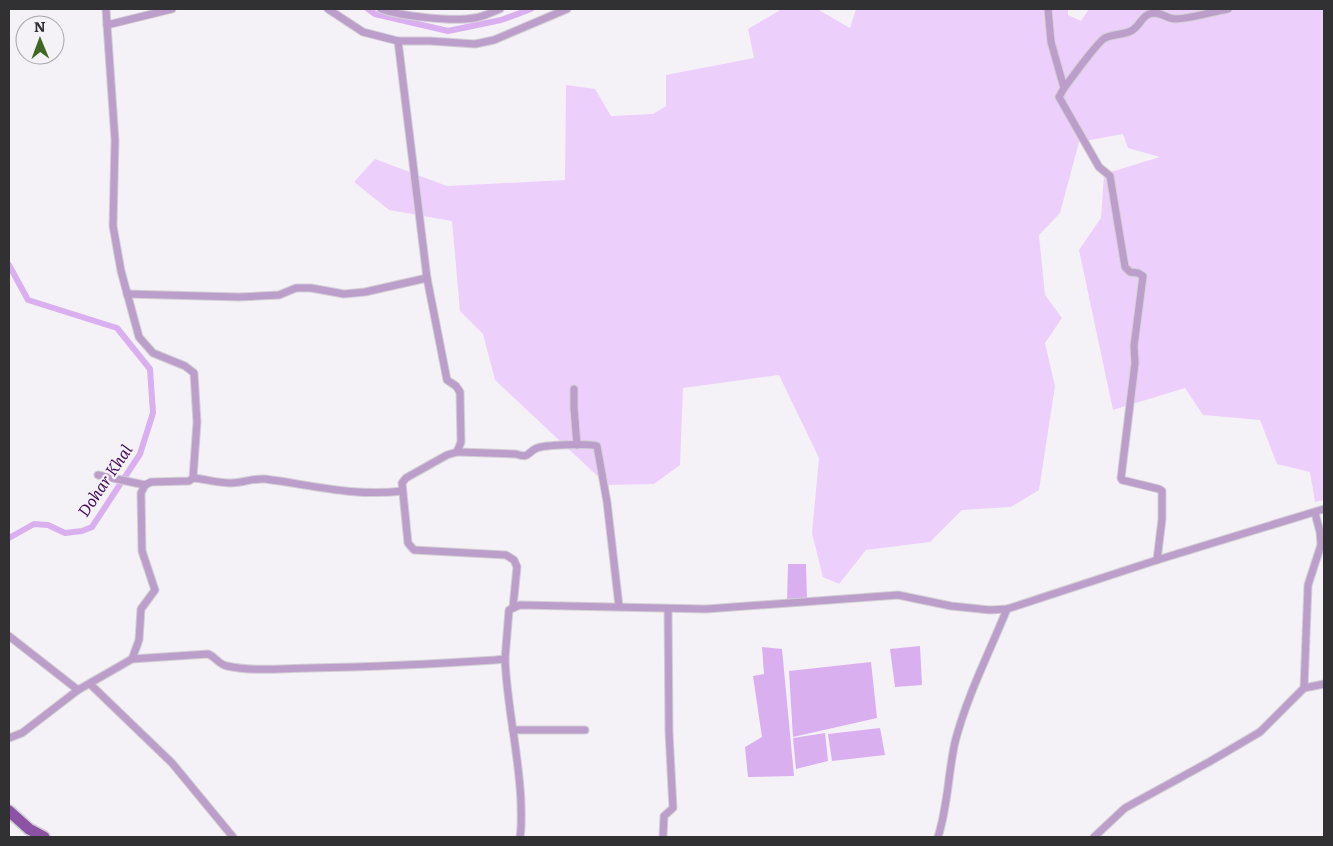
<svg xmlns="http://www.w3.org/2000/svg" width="1333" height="846" font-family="Literata,serif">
<rect width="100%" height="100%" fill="#f5f2f7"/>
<!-- green -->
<polygon fill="#edcffc" points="782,9 817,9 850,28 856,9 1068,9 1068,15 1081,21 1089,9 1324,9 1324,500 1315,502 1310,472 1277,464 1260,420 1203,415 1185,388 1113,410 1079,250 1101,218 1104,174 1160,157 1128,148 1123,134 1079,142 1060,213 1039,235 1045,295 1062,318 1045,343 1055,386 1039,490 1011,507 962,510 930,542 866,550 839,584 823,577 812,533 819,458 779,375 683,388 680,465 654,484 607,485 495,380 483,334 460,311 452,221 389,210 354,182 375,159 447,186 565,180 566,85 595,89 611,116 653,114 666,106 666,75 754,58 748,29"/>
<!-- water -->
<g fill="#daafef">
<polygon points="788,564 806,564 807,599 787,602"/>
<polygon points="920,646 922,685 895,687 890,649"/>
<polygon points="762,647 782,649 794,776 748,777 745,747 762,737 753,676 764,674"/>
<polygon points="871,662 877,718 793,737 789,671"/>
<polygon points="880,728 885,755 832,761 828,734"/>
<polygon points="825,733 828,761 796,769 793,738"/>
</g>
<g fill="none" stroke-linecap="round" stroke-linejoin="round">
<!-- canal -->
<g stroke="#daafef" stroke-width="6">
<polyline points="368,9 375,14 448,31 501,20 531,9"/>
<polyline points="9,265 28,300 117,328 150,369 153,413 140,454 92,527 82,531 65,533 48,525 34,524 9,538"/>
</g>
<!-- street casing -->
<g stroke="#d2cfd4" stroke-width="9">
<g id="street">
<polyline points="106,9 107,25 172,9"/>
<polyline points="328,9 363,32 398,41 430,41 475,44 494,40 567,9"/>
<path d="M381,9C400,16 453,22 474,18C483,17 492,12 500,9"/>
<polyline points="1048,9 1051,42 1064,88 1059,97 1099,167 1110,176 1125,267 1130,272 1138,273 1143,276 1134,346 1135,363 1121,478 1122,480 1159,489 1162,491 1162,519 1157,560"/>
<polyline points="107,25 115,140 113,226 121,271 139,337 153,353 185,366 194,373 197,422 193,478 189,481 151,482 145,485 141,493 142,551 155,590 141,609 139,640 132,659"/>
<polyline points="398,41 427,278 447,380 456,386 460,392 461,442 457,452 447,455 406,478 402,483 408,543 414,550 506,555 514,560 517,567 513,607"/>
<path d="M1064,88C1071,79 1098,41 1105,38C1113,34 1123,35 1131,31C1141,26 1141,14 1154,13C1163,13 1167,19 1176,19C1193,18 1211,12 1228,9"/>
<polyline points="127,294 239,297 279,295 296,288 311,288 344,294 365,292 427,278"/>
<polyline points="574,389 574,408 577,445"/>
<path d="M457,452L516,454C530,459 527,452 537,448C545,445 589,443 597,446L607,502L619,606"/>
<polyline points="98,475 145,485"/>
<path d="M193,478C205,479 219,483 231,483C243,483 253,478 265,479C311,485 355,497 402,491"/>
<path d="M9,636L78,690L132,659L208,654C216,657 219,665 227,666C254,672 284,668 311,668C373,667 434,664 495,660L505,659L509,610L520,605L706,609L898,595L951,606L990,610L1007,609L1157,560L1324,509"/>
<path d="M505,659C507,707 519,754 521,802C521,814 522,826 520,837"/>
<polyline points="90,684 172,763 233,837"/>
<polyline points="1304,688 1308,585 1321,545 1320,532 1315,513"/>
<polyline points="513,730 585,730"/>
<polyline points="9,738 22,733 78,690"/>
<polyline points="663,837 664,816 673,808 669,732 668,609"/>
<path d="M938,837C948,806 948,774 955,742C967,696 989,653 1007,609"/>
<polyline points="1094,837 1125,808 1209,762 1260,732 1304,688 1324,684"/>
</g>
</g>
<!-- primary casing -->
<g stroke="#d2cfd4" stroke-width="14">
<polyline id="primary" points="9,811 29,829 44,837"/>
</g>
<!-- street -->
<use href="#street" stroke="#bc9ecb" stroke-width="7"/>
<!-- primary -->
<use href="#primary" stroke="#8c53a5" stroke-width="11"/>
</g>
<g text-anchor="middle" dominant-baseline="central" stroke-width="4.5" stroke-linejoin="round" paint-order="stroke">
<!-- water labels -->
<g font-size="16" font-style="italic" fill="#430a57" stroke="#f5f2f7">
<text transform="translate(104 480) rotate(-56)">Dohar Khal</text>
</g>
</g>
<!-- border -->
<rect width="1333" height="846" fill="none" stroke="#313032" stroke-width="20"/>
<!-- north arrow -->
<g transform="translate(40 40) rotate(359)"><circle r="24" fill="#f5f2f7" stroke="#a7a4a8"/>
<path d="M0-4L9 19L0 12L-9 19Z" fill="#3e6722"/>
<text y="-8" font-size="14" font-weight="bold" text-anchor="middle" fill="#313032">N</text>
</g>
</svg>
